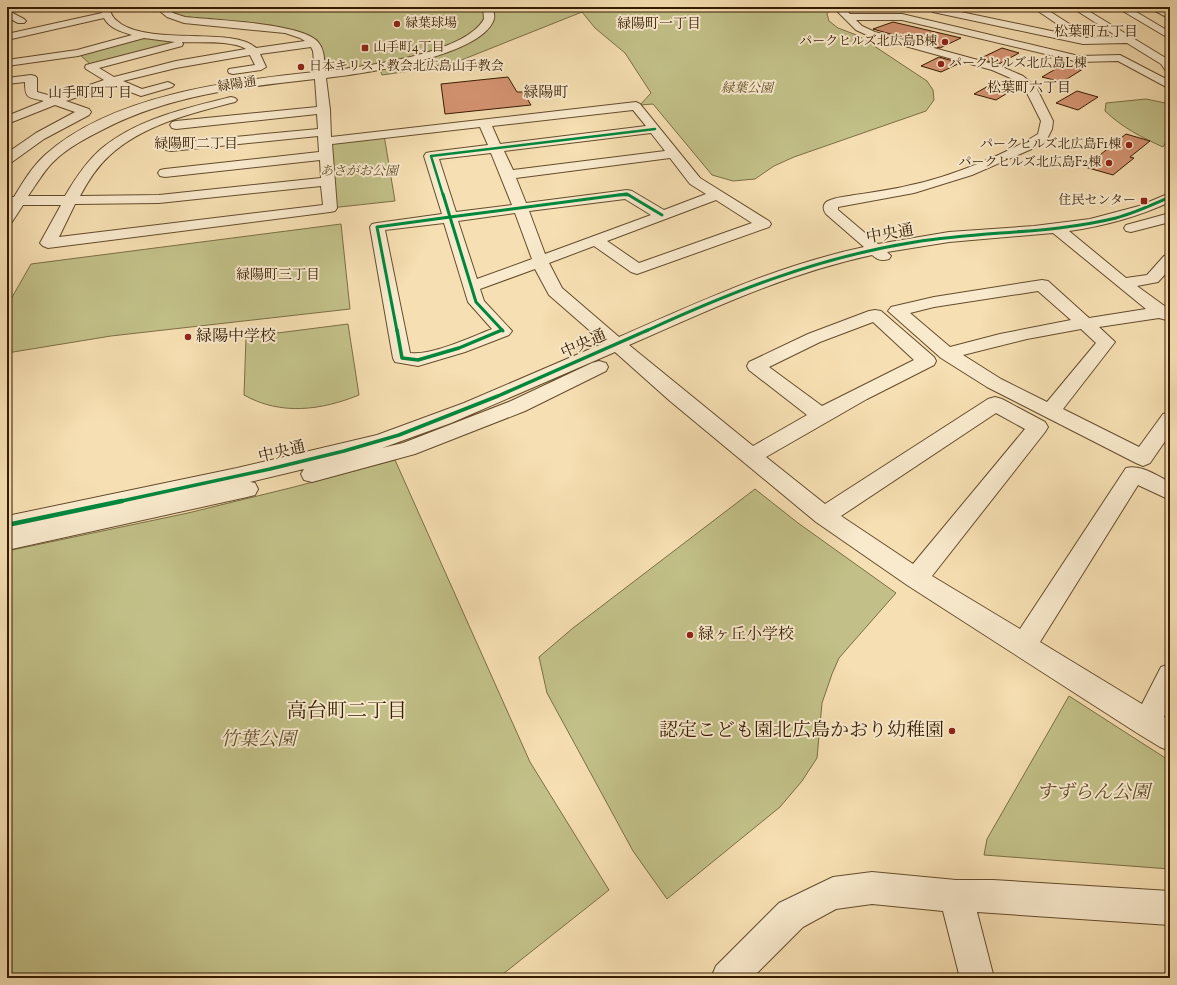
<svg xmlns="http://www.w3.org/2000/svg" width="1177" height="985" font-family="'Sorts Mill Goudy','Noto Serif JP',serif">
<rect width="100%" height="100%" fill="#f6dfb2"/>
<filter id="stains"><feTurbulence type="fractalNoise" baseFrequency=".005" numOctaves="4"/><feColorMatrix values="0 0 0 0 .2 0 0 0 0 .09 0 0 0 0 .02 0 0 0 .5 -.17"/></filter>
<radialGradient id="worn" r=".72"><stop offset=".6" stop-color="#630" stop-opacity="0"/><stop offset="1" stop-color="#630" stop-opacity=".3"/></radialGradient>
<!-- green -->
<g fill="#c2c088" stroke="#7b6e44">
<polygon points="160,7 838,7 841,10 829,11 827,14 829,21 838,28 859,36 927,81 933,90 934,100 926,111 794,157 774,166 755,179 733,181 712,175 653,104 640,105 651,93 625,53 595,28 582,12 459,61 423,69 382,75 379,68 321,75 314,43 286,30 184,20"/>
<polygon points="144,35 186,41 90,67 91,65 78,53"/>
<path d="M1146,99L1170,104V135L1163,147C1141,137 1123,128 1105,111L1106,103Z"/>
<polygon points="384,135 395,201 330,208 326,141"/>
<polygon points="341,224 350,309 111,336 7,353 7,306 31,264"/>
<path d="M348,324L359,395C322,410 281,416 244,395L246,337Z"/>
<polygon points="395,460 530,762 609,890 498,978 7,978 7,551 188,513 294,487"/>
<polygon points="755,489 798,523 896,593 839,658 832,674 822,703 817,758 802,781 780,807 667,899 633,851 547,693 539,657 573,628"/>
<polygon points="1069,696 1170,761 1170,869 984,855 987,839"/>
</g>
<!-- building -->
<g fill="#d69473" stroke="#341b00">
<polygon points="893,22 961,38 940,48 873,29"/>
<polygon points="1002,48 1019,53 999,64 979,59"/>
<polygon points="939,57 960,63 941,72 921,66"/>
<polygon points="1064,64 1083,69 1062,82 1042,77"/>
<polygon points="508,77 517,92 523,92 531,105 445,114 441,84"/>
<polygon points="992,84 1014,89 996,100 974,94"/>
<polygon points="1077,91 1098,97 1078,110 1056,103"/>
<polygon points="1126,134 1150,141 1130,157 1134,158 1113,175 1085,167"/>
</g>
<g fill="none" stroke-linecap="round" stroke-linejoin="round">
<!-- minor casing -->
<g stroke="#644c2c" stroke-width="2">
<g id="minor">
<path d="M99,7H109C110,10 111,15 114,18C115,20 119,22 121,24C154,45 235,27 256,48L305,41L300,38L285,33L184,23L167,17L155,7H166L173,13L185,17C213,20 302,23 318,42C325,50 324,61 325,71C363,67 465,54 484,19L483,7H493C493,11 495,15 494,19C482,57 360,74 326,78L330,110L331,137L636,102L640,104L700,178L769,221L771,224L769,227L637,274L631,272L594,246L549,263L562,288L619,337C701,301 776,266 864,247L826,214C823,210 822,204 828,201C836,197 845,197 854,195C873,192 892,190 911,185C949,177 1005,155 1038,134L1041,121L1025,89L1015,80L992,70L869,36L856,30L833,7H843L850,14H902L1079,56L1120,55L1170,81V89L1118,61L1079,62L902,20H856L862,26L875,32L1000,66L1023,76L1036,87L1053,121L1052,129L1047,139L1034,148L972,175L914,193L838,207V210L878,244L949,232L1034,226L1090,219L1139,206L1170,193V202C1137,217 1104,226 1069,231L1126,278L1147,275L1164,256L1170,254V269L1158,282L1137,286L1170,310V321L1159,318L1099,327L1115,342L1063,409L1139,447L1163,414L1170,412V434L1150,463L1143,466L1136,463L987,387L941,358L888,311L891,307L934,297L1042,280L1048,281L1089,318L1146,309L1053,233L949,242L887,252L891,256L889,259C881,261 878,260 872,255C785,274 711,309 629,345L753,446L807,415L749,370L747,366L749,362L808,334L869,311L875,310L881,311L934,357L936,361L934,365L867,399L766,457L825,504L988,399L995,397L1002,399L1045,422L1048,427L1045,432L932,576L1020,629L1126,468C1141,464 1157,476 1170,482V500L1138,485L1040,642L1142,704L1161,667L1170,664V705L1164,717L1170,721V751L1160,747L1137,733L907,585L816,522L670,401L615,352L451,423L382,448L403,443L511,401L592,363L599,361L606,363L608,367L606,371L525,411L415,454L312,482L304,480L301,474L304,469L250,482L255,483L258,489L255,495L247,497L7,550V516L237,468L377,435L464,403L604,343L549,295L535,269L480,289L484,301L512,331L509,335L465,352L418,366L395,362L393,358L370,227L372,224L377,223L442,214L424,156L426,153L431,152L488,145L480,127L332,144L337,208L335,211L330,212L48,248L43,246L40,243L61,205H23L12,222L7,223V208L9,205H7V197H14C23,182 32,167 45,155C112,95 228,81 315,72L313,51L311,47L260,54L266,67L261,70L233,74L229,73L228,71L229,69L255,65L250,55L176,68L123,81L142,89L168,82L174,85L172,87L141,96L112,85L66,101L89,109L91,112L89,115L44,139L12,162L7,163V153L36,133L75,112L55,105L7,124V116L44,101C28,97 25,99 25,82L7,84V78L31,75L35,76L37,78V92L55,97L104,80L86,69L85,67L86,65L175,42L144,38L78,56L7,66V60L77,50L132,35C122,32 109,28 104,18L7,40V34L102,13ZM182,42C198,43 232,40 246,49L176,61L114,77L99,68L182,46L183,44ZM315,79L317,107L176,121L172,122L170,125L172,128L176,129L317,114L318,129L171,143L166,144L165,147L166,150L171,151L318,136L319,152L165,169L160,170L158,173L160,176L165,177L320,160L321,178L159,195L80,196C88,181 97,167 109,156C142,125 192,113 235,102L237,100L235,98L231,97C186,108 137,119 101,149C86,162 75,179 65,196H28C36,185 43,172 53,162C67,148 86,138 104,129C170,95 242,87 315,79ZM633,110L646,126L500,144L492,126ZM651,133L665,151L513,170L504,151ZM491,153L512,205L456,212L439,159ZM670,158L690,184L706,194L664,210L632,191L627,190L526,203L516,178ZM321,186L323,205L59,237L75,204L159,203ZM625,199L651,215L545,254L529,211ZM716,200L752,223L639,263L607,241ZM515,213L532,259L477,279L458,221ZM444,223L468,302L492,329C471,337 431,356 410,353L385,230ZM1038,291L1071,320L1000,334L950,347L910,313L934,307ZM873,322L914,360L822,406L769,367L820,342ZM1081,329L1096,343L1047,402L1001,379L963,355L1027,339ZM996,413L1025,429L913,564L841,516Z"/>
<polygon points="930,7 937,7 1075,36 1032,7 1043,7 1085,34 1086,36 1085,38 1118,37 1071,7 1082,7 1169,60 1170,72 1166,71 1161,64 1127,43 1083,44 933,12 928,9"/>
<polygon points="1116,7 1128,7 1170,32 1170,39"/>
<polygon points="1148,7 1160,7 1170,12 1170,19"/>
<polygon points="7,10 24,19 26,21 24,23 18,23 7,17"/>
<polygon points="1170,213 1170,222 1131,232 1126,231 1124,228 1126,225"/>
<polygon points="872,872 956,880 993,880 1170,891 1170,925 977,912 994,978 960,978 943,911 872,904 836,909 803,927 752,978 711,978 716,966 779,903 833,877"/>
</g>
</g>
<!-- minor -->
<use href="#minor" fill="#f9eacd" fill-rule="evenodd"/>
<!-- cycleway-far3 casing -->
<g stroke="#f9eacd" stroke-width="4">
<g id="cycleway-far3">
<polyline points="443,195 431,156 655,129"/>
<polyline points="618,195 629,195"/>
</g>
</g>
<!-- cycleway-far2 casing -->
<g stroke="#f9eacd" stroke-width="5">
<g id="cycleway-far2">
<polyline points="443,194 450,217"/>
<polyline points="627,194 662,215"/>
<polyline points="450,217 476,302 503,331"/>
<polyline points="450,217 626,194"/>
<polyline points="397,331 377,227 450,217"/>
<path d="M646,331C733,291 820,257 915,242C982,231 1051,234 1116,218C1135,213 1152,205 1170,197"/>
</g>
</g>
<!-- cycleway-far1 casing -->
<g stroke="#f9eacd" stroke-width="6">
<g id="cycleway-far1">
<polyline points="397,330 402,358 418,360 459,348 502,330"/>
<polyline points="117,502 270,469 344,451 399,435 498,396 648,330"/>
</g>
</g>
<!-- cycleway casing -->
<g stroke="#f9eacd" stroke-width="7">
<polyline id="cycleway" points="7,525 122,501"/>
</g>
<!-- cycleway-far3 -->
<use href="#cycleway-far3" stroke="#00873e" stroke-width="2.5"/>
<!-- cycleway-far2 -->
<use href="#cycleway-far2" stroke="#00873e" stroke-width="3"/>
<!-- cycleway-far1 -->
<use href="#cycleway-far1" stroke="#00873e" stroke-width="3.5"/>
<!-- cycleway -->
<use href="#cycleway" stroke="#00873e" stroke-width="4.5"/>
</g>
<!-- markers -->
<g fill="#8f2418" stroke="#f9eacd" stroke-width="1.5">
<circle cx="397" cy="24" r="4"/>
<circle cx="945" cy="42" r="4"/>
<rect x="361" y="44" width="8" height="8" rx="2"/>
<circle cx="941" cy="64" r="4"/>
<circle cx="301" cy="67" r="4"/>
<circle cx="1129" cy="145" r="4"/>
<circle cx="1109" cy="163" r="4"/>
<rect x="1140" y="197" width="8" height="8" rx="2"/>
<circle cx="188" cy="337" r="4"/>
<circle cx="690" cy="635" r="4"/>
<circle cx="952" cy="731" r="4"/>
</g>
<g text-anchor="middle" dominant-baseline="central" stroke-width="4" stroke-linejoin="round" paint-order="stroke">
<!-- far-poi labels -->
<g font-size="13" fill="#341b00" stroke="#f9eacd" text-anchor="start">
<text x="405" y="24">緑葉球場</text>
<text x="937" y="42" text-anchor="end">パークヒルズ北広島B棟</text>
<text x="373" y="48">山手町4丁目</text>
<text x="949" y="64">パークヒルズ北広島L棟</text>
<text x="309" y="67">日本キリスト教会北広島山手教会</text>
<text x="1121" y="145" text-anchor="end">パークヒルズ北広島F1棟</text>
<text x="1101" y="163" text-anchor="end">パークヒルズ北広島F2棟</text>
<text x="1136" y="201" text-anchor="end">住民センター</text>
</g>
<!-- far-street labels -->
<g font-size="13" fill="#341b00" stroke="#f9eacd">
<text transform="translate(237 85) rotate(-9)">緑陽通</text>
</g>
<!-- far-park labels -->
<g font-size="13" font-style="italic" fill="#5f4d29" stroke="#f9eacd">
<text x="747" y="89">緑葉公園</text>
<text x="359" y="172">あさがお公園</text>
</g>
<!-- far-neighbourhood labels -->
<g font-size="14" fill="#341b00" stroke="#f9eacd">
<text x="659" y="25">緑陽町一丁目</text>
<text x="1096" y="33">松葉町五丁目</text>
<text x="1029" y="89">松葉町六丁目</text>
<text x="90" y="94">山手町四丁目</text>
<text x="196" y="145">緑陽町二丁目</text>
<text x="278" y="276">緑陽町三丁目</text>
</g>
<!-- far-quarter labels -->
<g font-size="15" fill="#341b00" stroke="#f9eacd">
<text x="546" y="93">緑陽町</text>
</g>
<!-- street labels -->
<g font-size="16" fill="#341b00" stroke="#f9eacd">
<text transform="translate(890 235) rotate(-10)">中央通</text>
<text transform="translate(584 345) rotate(-24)">中央通</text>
<text transform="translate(282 453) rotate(-13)">中央通</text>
</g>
<!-- poi labels -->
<g font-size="16" fill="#341b00" stroke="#f9eacd" text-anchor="start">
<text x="196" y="337">緑陽中学校</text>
<text x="698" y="635">緑ヶ丘小学校</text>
</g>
<!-- near-poi labels -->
<g font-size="19" fill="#341b00" stroke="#f9eacd" text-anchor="end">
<text x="944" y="731">認定こども園北広島かおり幼稚園</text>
</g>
<!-- near-park labels -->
<g font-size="19" font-style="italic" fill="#5f4d29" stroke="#f9eacd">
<text x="258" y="740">竹葉公園</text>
<text x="1093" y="793">すずらん公園</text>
</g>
<!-- near-neighbourhood labels -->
<g font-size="20" fill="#341b00" stroke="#f9eacd">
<text x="347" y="712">高台町二丁目</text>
</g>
</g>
<!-- margin -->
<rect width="1177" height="985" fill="none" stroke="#f6dfb2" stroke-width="24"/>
<rect x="8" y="8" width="1161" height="969" fill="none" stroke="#341b00" stroke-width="2"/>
<rect x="12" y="12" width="1153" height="961" fill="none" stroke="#341b00"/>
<rect width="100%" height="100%" filter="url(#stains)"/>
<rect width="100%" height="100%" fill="url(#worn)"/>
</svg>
